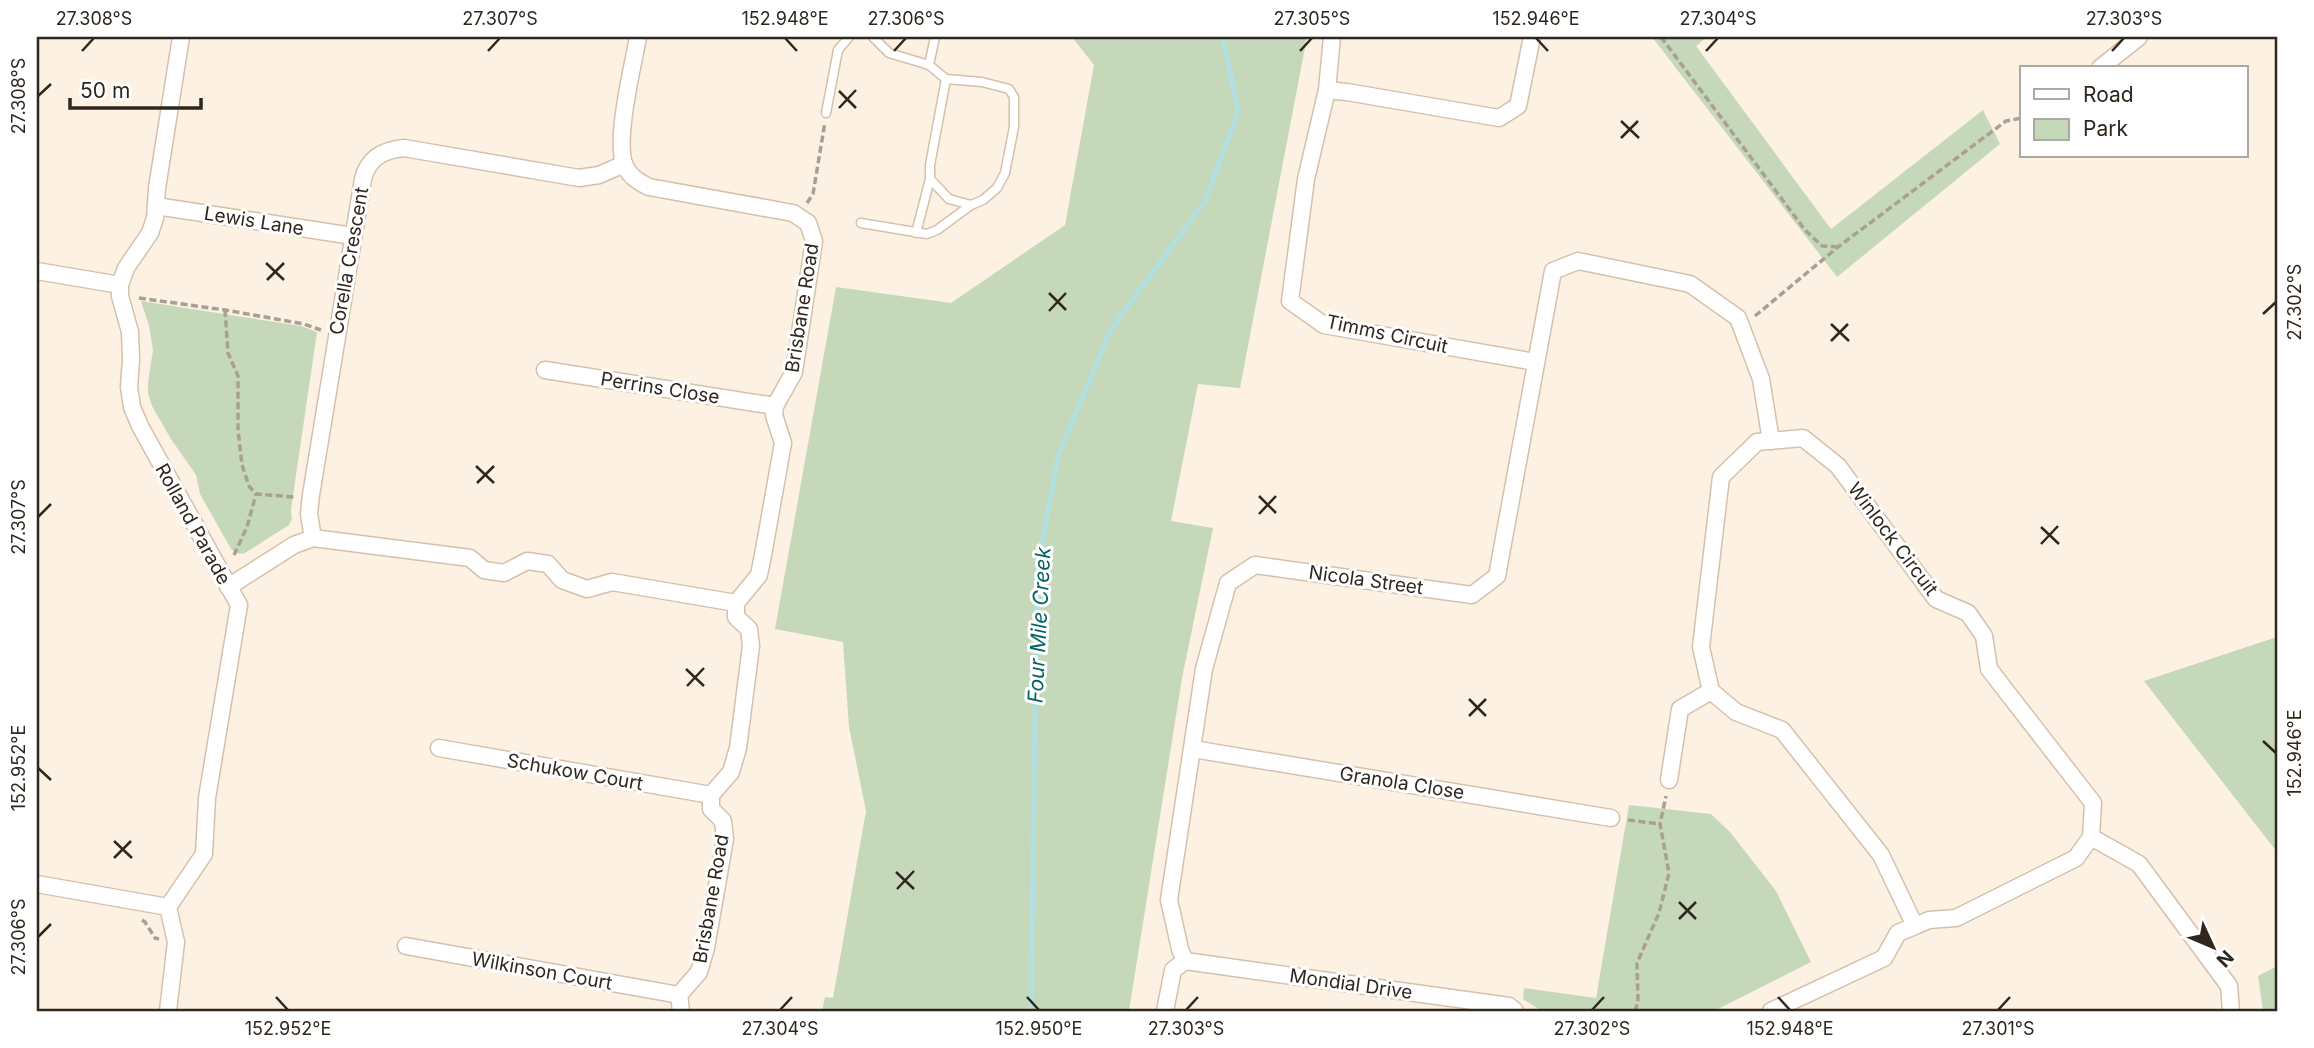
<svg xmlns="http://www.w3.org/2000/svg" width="2314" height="1048" font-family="Inter,sans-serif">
<rect width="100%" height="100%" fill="#fdf1e3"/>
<!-- green -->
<g fill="#c5d9ba">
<polygon points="1072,37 1307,37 1240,388 1198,384 1171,521 1213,528 1182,678 1129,1011 822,1011 825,997 833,998 866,811 849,727 843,642 775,629 836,287 951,303 1065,225 1094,65"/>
<polygon points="1652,37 1707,37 1696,46 1831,229 1983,110 2000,144 1837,277"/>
<polygon points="141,301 301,326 317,332 291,509 292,519 289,525 245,553 239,554 231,549 200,494 196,475 171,439 152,406 148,393 148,382 153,350 149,326"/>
<polygon points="2277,637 2277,852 2144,681"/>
<polygon points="1629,805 1711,814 1730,832 1776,891 1811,962 1714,1011 1542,1011 1523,999 1524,988 1596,998"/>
<polygon points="2277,966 2277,1011 2263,1011 2258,976"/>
</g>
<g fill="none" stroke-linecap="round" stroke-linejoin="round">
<!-- stream -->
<polyline stroke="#b2e0e0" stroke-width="5" points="1031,1011 1037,571 1058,456 1111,329 1205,201 1238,112 1223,37"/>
<!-- service casing -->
<g stroke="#d5c1ab" stroke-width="11">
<g id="service">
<polyline points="873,37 889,53 929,65 946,79 982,82 1009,89 1014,97 1014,127 1005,173 997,188 983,200 971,205 949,199 930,179 930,165 946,79"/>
<polyline points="929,65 935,37"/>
<polyline points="826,113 838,50 849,37"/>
<polyline points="861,223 927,234 937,230 971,205"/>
<polyline points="916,233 930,179"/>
</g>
</g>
<!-- minor casing -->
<g stroke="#d5c1ab" stroke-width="19">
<g id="minor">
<path d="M638,37C633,66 614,141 625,166C630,177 639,182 649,187L793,213L808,223L814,241L794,372L775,406L774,415L783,443L763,555L759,575L736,603V617L749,629L751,646L738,748L731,772L711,795V809L723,821L725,839L706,948L699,972L679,995L681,1011"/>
<polyline points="1332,37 1327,90 1306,179 1290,301 1324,325 1535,362"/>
<polyline points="2100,68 2139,37"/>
<polyline points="1327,90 1347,92 1499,118 1518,106 1532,37"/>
<polyline points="156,206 353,236"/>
<polyline points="37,271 120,285"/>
<polyline points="545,370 775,406"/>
<path d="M313,538L309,514L311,495L363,179C368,158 383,150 404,148L579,178L599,175L624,164"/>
<polyline points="228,587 294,545 313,538 470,558 484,570 504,573 527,561 548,564 562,580 587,589 612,582 736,603"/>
<polyline points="439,748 711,795"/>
<polyline points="1193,749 1611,818"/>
<polyline points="1669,780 1680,709 1711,691"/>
<polyline points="2091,837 2139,864 2229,986 2231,1011"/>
<polyline points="37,884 168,907"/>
<polyline points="406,946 679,995"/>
<polyline points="1185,961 1509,1006 1515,1011"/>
<polyline points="168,1011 176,942 168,907 204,854 207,798 239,605 140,426 132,407 129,387 131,360 130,332 120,296 120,285 126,268 150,233 155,218 157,188 181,37"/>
<polyline points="1165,1011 1173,970 1185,961 1180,949 1169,900 1204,669 1228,583 1255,565 1472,595 1497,576 1553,271 1578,261 1690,284 1738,318 1761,379 1771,441"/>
<polyline points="1771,1011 1884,958 1898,933 1915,926 1881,855 1782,730 1736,712 1711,691 1701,647 1721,477 1757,442 1803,438 1838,466 1936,599 1968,613 1984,636 1989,669 2093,803 2091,837 2076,858 1956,918 1929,920 1915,926"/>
</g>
</g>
<!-- path -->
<g stroke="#a99f93" stroke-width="3.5" stroke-dasharray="7 3.5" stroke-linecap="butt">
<polyline points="1661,37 1805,230 1822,246 1838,247"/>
<polyline points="807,203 813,194 825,122"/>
<polyline points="139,298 225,310 304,324 321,330"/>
<polyline points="225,310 228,353 238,376 238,430 242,465 249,486 256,494 294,497"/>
<polyline points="1755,316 1838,247 2006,121 2022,118"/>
<polyline points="234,555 247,527 256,494"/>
<polyline points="1628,820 1660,824"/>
<polyline points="142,920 145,922 155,938 159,939"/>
<polyline points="1635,1011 1638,1002 1637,963 1659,913 1669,873 1660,824 1666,796"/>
</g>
<!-- service -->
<use href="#service" stroke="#fff" stroke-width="8"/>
<!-- minor -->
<use href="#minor" stroke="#fff" stroke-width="16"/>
</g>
<!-- ticks -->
<path fill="none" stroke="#2f271e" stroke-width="2.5" d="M785,38L797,51M1536,38L1548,51M82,51L94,38M488,51L500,38M894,51L906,38M1300,51L1312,38M1706,51L1718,38M2112,51L2124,38M839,91L856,108M38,96L51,84M839,108L856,90M1621,121L1639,138M1621,138L1638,121M266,263L284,280M267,280L284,263M1049,293L1066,310M1049,311L1066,293M2263,314L2276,302M1831,324L1849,341M1831,341L1848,324M476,466L494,483M477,483L494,466M1259,496L1276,513M1259,514L1276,496M38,517L51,504M2041,527L2059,544M2041,544L2058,526M686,669L704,686M687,686L704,668M1469,699L1486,716M1469,716L1486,699M2263,741L2276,753M38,768L51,780M114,841L132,858M114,858L131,841M896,872L914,889M897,889L914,871M1679,902L1696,919M1679,919L1696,902M38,937L51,924M276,997L288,1010M1027,997L1039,1010M1778,997L1790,1010M780,1010L792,997M1186,1010L1198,997M1592,1010L1604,997M1998,1010L2010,997"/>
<g text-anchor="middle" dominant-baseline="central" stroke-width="6" stroke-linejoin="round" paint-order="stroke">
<!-- street labels -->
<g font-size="19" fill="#2f271e" stroke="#fff">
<text transform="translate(254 221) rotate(9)">Lewis Lane</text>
<text transform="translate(349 261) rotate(-80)">Corella Crescent</text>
<text transform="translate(802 308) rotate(-81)">Brisbane Road</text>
<text transform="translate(1387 334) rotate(12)">Timms Circuit</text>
<text transform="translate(660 388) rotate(9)">Perrins Close</text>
<text transform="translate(193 524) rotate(61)">Rolland Parade</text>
<text transform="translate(1893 539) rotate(53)">Winlock Circuit</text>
<text transform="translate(1366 580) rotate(8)">Nicola Street</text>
<text transform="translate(575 772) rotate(10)">Schukow Court</text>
<text transform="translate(1402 783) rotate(9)">Granola Close</text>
<text transform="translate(711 899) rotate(-80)">Brisbane Road</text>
<text transform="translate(542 971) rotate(10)">Wilkinson Court</text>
<text transform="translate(1351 984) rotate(8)">Mondial Drive</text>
</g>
<!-- water labels -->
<g font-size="21" font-style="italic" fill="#006364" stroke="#fff">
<text transform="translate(1039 625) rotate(-87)">Four Mile Creek</text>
</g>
</g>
<!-- border -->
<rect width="2314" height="1048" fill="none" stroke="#ffffff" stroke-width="77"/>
<!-- legend -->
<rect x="2020" y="66" width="228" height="91" fill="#ffffff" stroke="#aca9a5" stroke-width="2"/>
<rect x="2034" y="89" width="35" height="10" fill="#ffffff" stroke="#aca9a5" stroke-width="2"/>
<text x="2083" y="102" font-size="21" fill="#2f271e">Road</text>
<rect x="2034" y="119" width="35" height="21" fill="#c5d9ba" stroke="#aca9a5" stroke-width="2"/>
<text x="2083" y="136" font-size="21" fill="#2f271e">Park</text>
<!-- north arrow -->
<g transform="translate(2213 947) rotate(134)" stroke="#ffffff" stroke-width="5" paint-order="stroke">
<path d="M0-5L12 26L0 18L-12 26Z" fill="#2f271e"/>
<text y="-10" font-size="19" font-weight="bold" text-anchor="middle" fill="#2f271e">N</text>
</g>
<!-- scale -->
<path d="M70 98v10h131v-10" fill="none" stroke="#2f271e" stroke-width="3.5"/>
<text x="80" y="98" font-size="21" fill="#2f271e" stroke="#ffffff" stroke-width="5" paint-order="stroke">50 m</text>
<rect x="38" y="38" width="2238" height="972" fill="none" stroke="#2f271e" stroke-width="2.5"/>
<g font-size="18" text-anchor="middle" fill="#2f271e">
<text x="94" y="25">27.308°S</text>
<text x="500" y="25">27.307°S</text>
<text x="785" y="25">152.948°E</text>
<text x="906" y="25">27.306°S</text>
<text x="1312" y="25">27.305°S</text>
<text x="1536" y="25">152.946°E</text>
<text x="1718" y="25">27.304°S</text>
<text x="2124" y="25">27.303°S</text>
<text transform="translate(19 96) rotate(-90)" y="6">27.308°S</text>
<text transform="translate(2295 302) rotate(-90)" y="6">27.302°S</text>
<text transform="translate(19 517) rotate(-90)" y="6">27.307°S</text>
<text transform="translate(2295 753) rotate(-90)" y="6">152.946°E</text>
<text transform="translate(19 768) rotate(-90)" y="6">152.952°E</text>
<text transform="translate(19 937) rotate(-90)" y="6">27.306°S</text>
<text x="288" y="1035">152.952°E</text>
<text x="780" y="1035">27.304°S</text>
<text x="1039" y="1035">152.950°E</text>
<text x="1186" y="1035">27.303°S</text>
<text x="1592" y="1035">27.302°S</text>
<text x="1790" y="1035">152.948°E</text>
<text x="1998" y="1035">27.301°S</text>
</g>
</svg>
